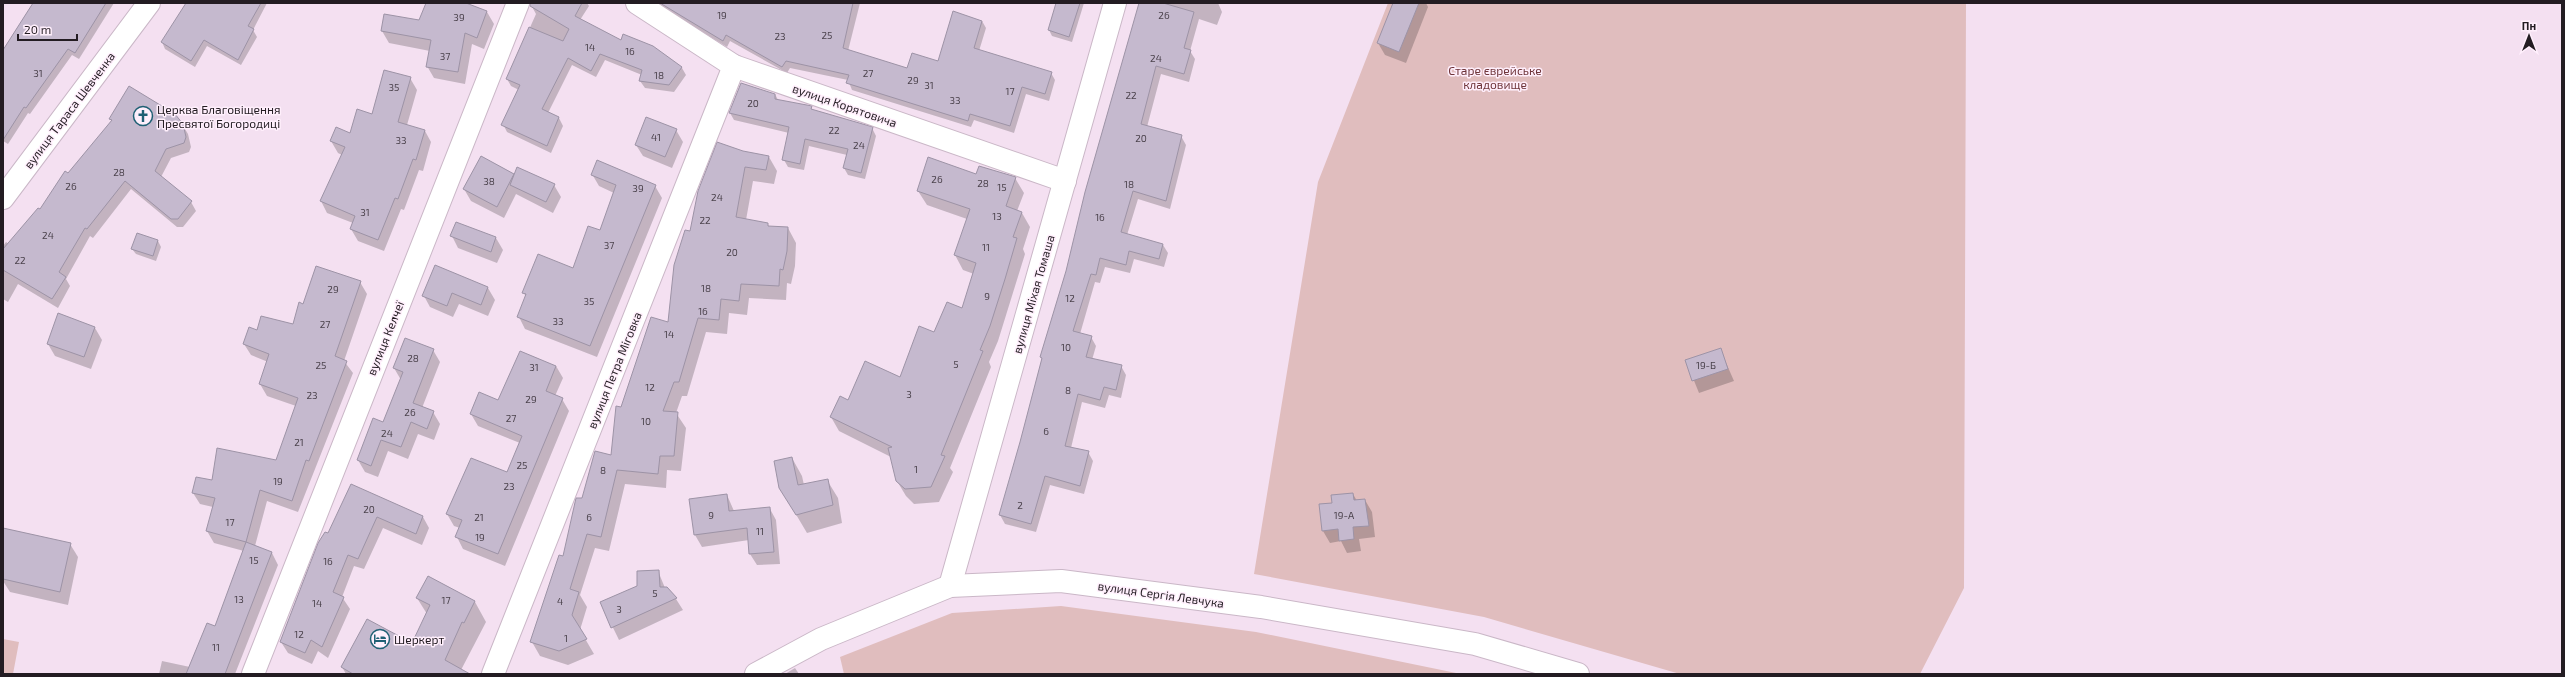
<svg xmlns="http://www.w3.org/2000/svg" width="2565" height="677" viewBox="0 0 2565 677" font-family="'Exo 2',sans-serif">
  <rect width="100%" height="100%" fill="#f4e0f1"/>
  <g fill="#e0bdbe">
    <path d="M1388,3H1966L1964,588L1920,674H1680L1484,617L1254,574L1318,182Z"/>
    <path d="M1061,606L1256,632L1461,674H844L840,657L952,613Z"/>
    <path d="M3,639L19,642L13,674H3Z"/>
  </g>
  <g fill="#0003">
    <path d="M34,3H114L79,59L72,55L30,114L28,113L8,144L3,141V52Z"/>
    <path d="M188,3H267L253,30L257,37L241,65L207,46L195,67L165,49L162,42Z"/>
    <path d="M427,3H463L487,12L494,24L484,49L472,44L465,84L434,78L427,66L430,51L389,43L382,31L385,15L420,21Z"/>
    <path d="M530,3H587L589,6L580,20L621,41L652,47L682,68L686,75L674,92L645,88L640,81L642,75L605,60L596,77L572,65L548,113L559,118L563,126L551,153L507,132L503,124L519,90L511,86L507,79L536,14Z"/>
    <path d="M659,3H860L848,51L908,69L938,62L982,21L986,28L979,51L1051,73L1055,80L1049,101L1026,94L1014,133L974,120L971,127L852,90L848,80L790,68L787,73L730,41L727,47L662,8Z"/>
    <path d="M1057,3H1084L1072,42L1052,36L1049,30Z"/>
    <path d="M1140,3H1218L1222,12L1217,25L1199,19L1190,51L1195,59L1189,82L1161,74L1147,127L1181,136L1186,145L1170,209L1138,199L1127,235L1163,245L1168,253L1164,267L1134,259L1130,273L1105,267L1100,283L1095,282L1080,334L1091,337L1096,346L1092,360L1121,366L1126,375L1121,398L1109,395L1105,408L1082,402L1071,448L1088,452L1093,461L1084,494L1050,485L1036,532L1005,524L1000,515L1021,443L1042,359L1041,357L1067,272Z"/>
    <path d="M1394,3H1426L1428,7L1406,63L1385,55L1378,43Z"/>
    <path d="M410,78L417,90L407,125L425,131L431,142L423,171L419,170L404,210L401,209L384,251L358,241L351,229L353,223L327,213L321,201L342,155L338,153L331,141L351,134Z"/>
    <path d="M775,94L778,100L811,107L813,111L872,128L876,136L865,179L848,175L844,168L847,155L809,146L804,170L788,167L784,160L789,133L734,120L730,113Z"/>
    <path d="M110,119L182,124L188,134L191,147L189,152L171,158L161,177L191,202L196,211L183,227H177L131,189L93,238L90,236L66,279L70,286L58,308L18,284L8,302L3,299V246L6,242L9,244L40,210L112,122Z"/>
    <path d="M676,130L683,142L672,168L643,156L636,145Z"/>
    <path d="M743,152L769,157L777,171L774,184L753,181L746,220L767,223L769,227L788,228L796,243L795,266L791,284L787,283L786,300L749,298L747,315L729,313L727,334L706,332L687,396H682L676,413L686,428L681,471L667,470L666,488L625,484L609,551L595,548L580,595L587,607L580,630L594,654L568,665L540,656L532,642L564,557L583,499L612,456L621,408L669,324L691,232Z"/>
    <path d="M481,157L515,175L554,185L561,197L553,213L516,194L504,218L471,201L464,189Z"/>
    <path d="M592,174L655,186L662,198L597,357L525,329L519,317L526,297L524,293L574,270L600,231L614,193L599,186Z"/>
    <path d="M977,175L1015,178L1024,193L1017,211L1022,213L1030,227L1023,249L1025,254L998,341L989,362L991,367L950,468L953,472L939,502L914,504L906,496L897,481L891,457L839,431L831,417L849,401L900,378L935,333L963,309L974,274L963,270L955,255L967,219L927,205L918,191Z"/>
    <path d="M452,236L496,238L503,250L497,263L458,248Z"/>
    <path d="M158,241L161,247L156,261L136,254L132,249Z"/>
    <path d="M436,267L488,288L495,300L488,316L459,304L453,317L430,307L424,296Z"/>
    <path d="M360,282L367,294L344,361L353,373L298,512L267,501L255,546L272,553L278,565L235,674H159L162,661L190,667L215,627L244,551L214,543L207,531L213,507L200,504L193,493L213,482L276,462L296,406L267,396L260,384L268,362L251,355L244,344L258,332L293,325L304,305Z"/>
    <path d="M59,315L95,328L102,340L91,369L55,356L48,344Z"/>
    <path d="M1720,349L1734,381L1699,393L1686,361Z"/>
    <path d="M433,350L440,362L422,408L433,412L440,424L434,440L418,434L408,459L388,451L378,477L365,472L358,460L384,423L401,380L394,368Z"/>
    <path d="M556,366L563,378L555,396L562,399L569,411L505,566L463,549L457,537L460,528L454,526L447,514L507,474L520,443L478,426L471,414L499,401Z"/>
    <path d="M792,458L802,476L804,485L827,480L838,498L842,523L807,533L791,506Z"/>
    <path d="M351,485L423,517L429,528L422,545L383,528L364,569L354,566L342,597L350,609L328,658L318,651L312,664L288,653L281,642Z"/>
    <path d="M1353,494L1357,501L1365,500L1372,512L1375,537L1359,539L1361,551L1347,553L1341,541L1330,543L1323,531L1333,503Z"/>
    <path d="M727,495L734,511L770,509L776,520L780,564L757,565L750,554L749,540L702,547L695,535Z"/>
    <path d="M3,528L70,544L78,557L68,605L10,592L3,581Z"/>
    <path d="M658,571L665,588L676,599L683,610L619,640L601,603L638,586Z"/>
    <path d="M428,577L475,602L486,622L461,670L466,674H346L342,667L413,644L427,614L417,598Z"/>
    <path d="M795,668L799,674H785Z"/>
  </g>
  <g fill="#c5b9ce" stroke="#9d93a6">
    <path d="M33,3H106L75,53L68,49L26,108L24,107L3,140V50Z"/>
    <path d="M186,3H261L248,26L254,29L238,60L204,40L191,61L161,42Z"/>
    <path d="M426,3H466L487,11L477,38L465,33L458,72L426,67L431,40L381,31L384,14L419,20Z"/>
    <path d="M530,3H582L575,16L621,40L623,34L653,46L682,67L669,85L639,81L642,70L600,54L591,71L568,58L542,109L559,117L547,146L501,125L520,85L506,79L529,27L563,41L569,29L530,6Z"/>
    <path d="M660,3H853L843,48L907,68L912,53L938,61L953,11L982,21L974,48L1052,72L1045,94L1022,87L1010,126L970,114L968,121L846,83L849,75L786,61L782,67L726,35L723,41Z"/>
    <path d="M1056,3H1080L1069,37L1048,30Z"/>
    <path d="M1139,3H1163L1194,12L1184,48L1191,50L1184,74L1156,66L1141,124L1182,135L1166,201L1133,191L1121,232L1163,244L1159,259L1129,251L1126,265L1100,258L1096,275L1091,274L1073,331L1092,336L1086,357L1122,365L1116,390L1104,387L1100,400L1078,394L1065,446L1089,451L1080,486L1045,476L1031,524L999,515L1020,442L1042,358L1040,357L1066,271L1085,192Z"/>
    <path d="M1393,3H1419L1399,52L1377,43Z"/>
    <path d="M384,70L411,77L398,122L425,130L416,160L413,159L398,199L395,198L378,240L350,229L355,216L320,201L345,147L330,141L336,127L350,133L357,109L372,114Z"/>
    <path d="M741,83L775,94V99L812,106L811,109L873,127L861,173L843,168L848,149L805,139L800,164L782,160L789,127L729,113Z"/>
    <path d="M129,86L175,114L183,124L186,137L184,143L166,149L155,171L192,201L178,219H171L125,181L87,229L85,228L59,272L66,277L52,299L3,270V249L38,208L40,209L65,171L68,173L112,120L109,119Z"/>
    <path d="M646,117L677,129L665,157L635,145Z"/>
    <path d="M717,142L743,151L769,156L766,170L745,167L736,217L768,223V226L788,227L787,251L783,270L780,269L779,286L741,284L739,301L721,299L719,320L698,318L679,382H674L663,411L678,412L674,456H660L658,474L617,470L601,537L587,534L570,589L579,592L572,615L587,639L559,651L530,642L559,555L563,556L576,498H582L595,451L611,455L616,406L621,407L651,317L668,322L674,265L685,230L690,231L698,191Z"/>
    <path d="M481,156L514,174L497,207L463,189Z"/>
    <path d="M928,157L976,174L979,166L1016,177L1006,206L1022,212L1013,237L1017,238L1005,279L990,326L980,350L983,351L941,455L945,456L931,487L905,489L896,481L888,448L892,447L830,417L840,396L848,400L865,361L900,377L919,326L934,332L947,302L962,308L976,263L954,255L970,209L917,191Z"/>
    <path d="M597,160L656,185L590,346L517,317L526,294L522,293L538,254L573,268L588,226L600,230L616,185L591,175Z"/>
    <path d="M517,167L555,184L546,202L510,185Z"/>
    <path d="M456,222L496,237L491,252L450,236Z"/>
    <path d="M137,233L158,240L153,256L131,249Z"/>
    <path d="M435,265L488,287L481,305L452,293L447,306L422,296Z"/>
    <path d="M316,266L361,281L335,356L347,361L309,461L306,460L292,501L260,490L246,542L206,531L215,498L192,493L196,477L212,480L217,448L276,460L298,398L259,384L269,354L243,344L249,327L257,330L261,316L293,324L299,302L303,304Z"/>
    <path d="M58,313L95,327L84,357L47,344Z"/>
    <path d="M405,338L434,349L413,403L434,411L427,429L411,422L401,447L381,440L371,466L357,460L373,418L383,422L403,372L393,368Z"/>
    <path d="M1721,348L1728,369L1692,381L1685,360Z"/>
    <path d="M520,351L556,366L546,391L563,398L498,554L455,537L462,520L446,514L471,458L507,472L522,436L470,414L479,392L498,400Z"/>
    <path d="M792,457L798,485L828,479L833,505L796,515L779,488L774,461Z"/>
    <path d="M351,484L423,516L416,534L377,517L358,559L348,555L333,592L344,597L322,647L311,640L305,653L280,642L318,543L325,532L328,533Z"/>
    <path d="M1353,493L1354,500L1365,499L1369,526L1353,527L1354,539L1339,541L1338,529L1322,531L1319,504L1332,503L1331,495Z"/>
    <path d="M727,494L729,511L770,507L774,552L749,554L747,528L694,535L689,499Z"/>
    <path d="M3,528L71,543L60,592L3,579Z"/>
    <path d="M246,542L272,552L225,674H186L207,623L215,626Z"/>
    <path d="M659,570L660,587H667L677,598L611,628L600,602L637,586V571Z"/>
    <path d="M428,576L475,601L464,623L462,622L445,660L470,674H353L341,667L367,619L412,643L430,605L416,598Z"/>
  </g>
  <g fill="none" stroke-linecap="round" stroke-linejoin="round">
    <g stroke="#cab7c7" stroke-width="24">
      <g id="minor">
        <path d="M637,3L734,66L1065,181"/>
        <path d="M3,198L149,3"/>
        <path d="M950,586L1115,3"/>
        <path d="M253,674L518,3"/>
        <path d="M493,674L734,66"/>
      </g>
    </g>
    <g stroke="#cab7c7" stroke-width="24">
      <path id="major" d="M756,674L821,639L950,586L1061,581L1261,607L1475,644L1578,674"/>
    </g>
    <use href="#minor" stroke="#fff" stroke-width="22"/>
    <use href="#major" stroke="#fff" stroke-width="22"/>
  </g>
  <defs>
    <g id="church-ring" transform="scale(1)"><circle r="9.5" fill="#ffeffc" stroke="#1f6074" stroke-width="1.5"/><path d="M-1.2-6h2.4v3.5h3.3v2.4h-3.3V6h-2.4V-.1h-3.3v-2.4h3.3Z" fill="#1f6074"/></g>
    <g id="hotel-ring" transform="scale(1)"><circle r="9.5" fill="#ffeffc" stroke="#1f6074" stroke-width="1.5"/><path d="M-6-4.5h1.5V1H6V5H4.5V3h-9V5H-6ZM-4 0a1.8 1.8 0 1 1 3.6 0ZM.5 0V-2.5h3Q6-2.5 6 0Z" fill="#1f6074"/></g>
  </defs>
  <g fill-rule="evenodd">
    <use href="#church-ring" x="143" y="116"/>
    <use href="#hotel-ring" x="380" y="639"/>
  </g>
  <g text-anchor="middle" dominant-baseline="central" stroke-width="3" stroke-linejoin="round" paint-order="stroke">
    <g font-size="10" fill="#4c434d">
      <text x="722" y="15">19</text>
      <text x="1164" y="15">26</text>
      <text x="459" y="17">39</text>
      <text x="827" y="35">25</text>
      <text x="780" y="36">23</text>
      <text x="590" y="47">14</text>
      <text x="630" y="51">16</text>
      <text x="445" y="56">37</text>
      <text x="1156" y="58">24</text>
      <text x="38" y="73">31</text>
      <text x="868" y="73">27</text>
      <text x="659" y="75">18</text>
      <text x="913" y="80">29</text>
      <text x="929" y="85">31</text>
      <text x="394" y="87">35</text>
      <text x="1010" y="91">17</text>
      <text x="1131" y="95">22</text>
      <text x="955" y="100">33</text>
      <text x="753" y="103">20</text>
      <text x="834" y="130">22</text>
      <text x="656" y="137">41</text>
      <text x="1141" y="138">20</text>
      <text x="401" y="140">33</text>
      <text x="859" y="145">24</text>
      <text x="119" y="172">28</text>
      <text x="937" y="179">26</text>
      <text x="489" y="181">38</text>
      <text x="983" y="183">28</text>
      <text x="1129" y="184">18</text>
      <text x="71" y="186">26</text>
      <text x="1002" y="187">15</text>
      <text x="638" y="188">39</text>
      <text x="717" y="197">24</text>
      <text x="365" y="212">31</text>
      <text x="997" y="216">13</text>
      <text x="1100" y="217">16</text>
      <text x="705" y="220">22</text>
      <text x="48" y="235">24</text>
      <text x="609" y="245">37</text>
      <text x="986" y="247">11</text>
      <text x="732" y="252">20</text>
      <text x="20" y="260">22</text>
      <text x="706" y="288">18</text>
      <text x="333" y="289">29</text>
      <text x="987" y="296">9</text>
      <text x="1070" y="298">12</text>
      <text x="589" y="301">35</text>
      <text x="703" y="311">16</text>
      <text x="558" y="321">33</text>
      <text x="325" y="324">27</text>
      <text x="669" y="334">14</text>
      <text x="1066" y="347">10</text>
      <text x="413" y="358">28</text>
      <text x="956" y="364">5</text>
      <text x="321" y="365">25</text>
      <text x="1706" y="365">19-Б</text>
      <text x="534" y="367">31</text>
      <text x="650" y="387">12</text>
      <text x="1068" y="390">8</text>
      <text x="909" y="394">3</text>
      <text x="312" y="395">23</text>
      <text x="531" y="399">29</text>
      <text x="410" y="412">26</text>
      <text x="511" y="418">27</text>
      <text x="646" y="421">10</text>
      <text x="1046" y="431">6</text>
      <text x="387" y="433">24</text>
      <text x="299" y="442">21</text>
      <text x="522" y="465">25</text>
      <text x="916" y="469">1</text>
      <text x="603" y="470">8</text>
      <text x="278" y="481">19</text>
      <text x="509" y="486">23</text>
      <text x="1020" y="505">2</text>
      <text x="369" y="509">20</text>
      <text x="711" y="515">9</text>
      <text x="1344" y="515">19-А</text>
      <text x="479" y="517">21</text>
      <text x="589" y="517">6</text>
      <text x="230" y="522">17</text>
      <text x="760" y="531">11</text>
      <text x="480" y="537">19</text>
      <text x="254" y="560">15</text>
      <text x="328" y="561">16</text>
      <text x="655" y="593">5</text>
      <text x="239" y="599">13</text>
      <text x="446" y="600">17</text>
      <text x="560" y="601">4</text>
      <text x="317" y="603">14</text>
      <text x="619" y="609">3</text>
      <text x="299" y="634">12</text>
      <text x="566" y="638">1</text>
      <text x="216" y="647">11</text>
    </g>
    <g font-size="12" fill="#6f353a" stroke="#ffeffc">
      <text x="1495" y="70">Старе єврейське<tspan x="1495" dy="14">кладовище</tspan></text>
    </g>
    <g font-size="12" fill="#231c22" stroke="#ffeffc">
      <text transform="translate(845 105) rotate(19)">вулиця Корятовича</text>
      <text transform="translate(69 110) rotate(-53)">вулиця Тараса Шевченка</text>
      <text transform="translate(1033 294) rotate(-74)">вулиця Міхая Томаша</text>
      <text transform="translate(385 338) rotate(-68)">вулиця Келчеї</text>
      <text transform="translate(614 370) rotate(-68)">вулиця Петра Міговка</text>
      <text transform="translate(1161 594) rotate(8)">вулиця Сергія Левчука</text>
    </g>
    <g font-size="12" fill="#231c22" stroke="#ffeffc" text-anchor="start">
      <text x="157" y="109">Церква Благовіщення<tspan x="157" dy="14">Пресвятої Богородиці</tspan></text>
      <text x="394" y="639">Шеркерт</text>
    </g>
  </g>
  <rect width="2565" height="677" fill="none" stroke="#231c22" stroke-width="8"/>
  <g transform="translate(2529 36)" stroke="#ffeffc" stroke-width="3" paint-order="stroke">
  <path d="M0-3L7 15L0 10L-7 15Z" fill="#231c22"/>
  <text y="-6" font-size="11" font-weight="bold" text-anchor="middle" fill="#231c22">Пн</text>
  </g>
  <path d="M18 34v6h59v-6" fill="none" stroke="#231c22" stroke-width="2"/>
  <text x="24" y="34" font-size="12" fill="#231c22" stroke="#ffeffc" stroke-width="3" paint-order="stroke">20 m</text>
</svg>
